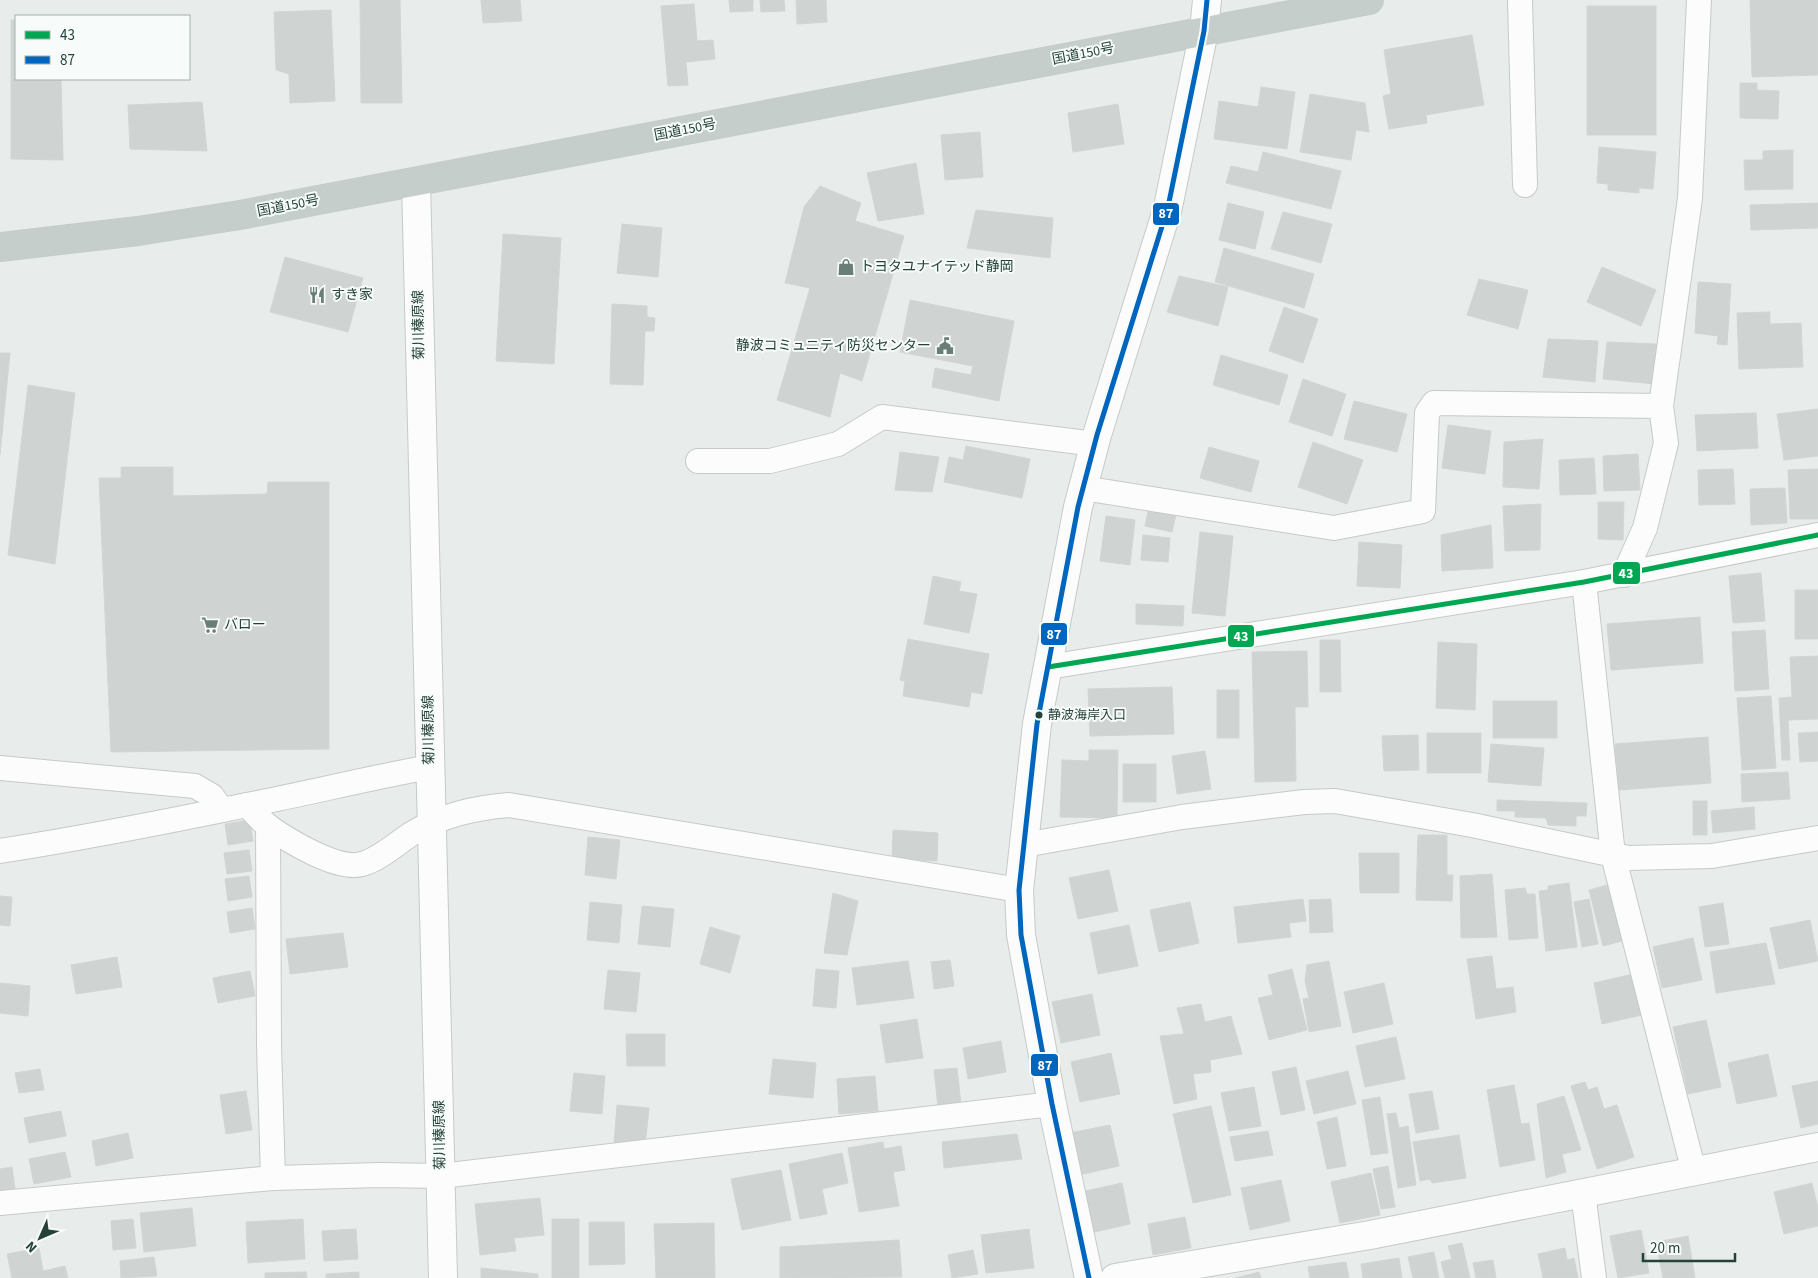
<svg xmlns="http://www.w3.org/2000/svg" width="1818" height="1278" viewBox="0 0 1818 1278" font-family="'Source Sans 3','Noto Sans JP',sans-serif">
  <rect width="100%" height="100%" fill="#e8edeb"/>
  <g fill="#cfd4d2" stroke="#d1d6d4">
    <path d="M360,0H400L402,103H361Z"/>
    <path d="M481,0H520L522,21L483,23Z"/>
    <path d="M729,0H753V11L730,12Z"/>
    <path d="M760,0H784L785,11L761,12Z"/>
    <path d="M796,0H826L827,22L797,24Z"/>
    <path d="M1750,0H1818V75L1752,77Z"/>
    <path d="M694,4L697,41L713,40L715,59L686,62L688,85L668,86L661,6Z"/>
    <rect x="1587" y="6" width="69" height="129"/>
    <path d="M331,10L335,101L290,103L289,74L276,70L274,12Z"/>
    <path d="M11,20H16V79H61L63,160L11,159Z"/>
    <path d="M1472,35L1484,105L1426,115L1427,123L1389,129L1383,96L1391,94L1384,50Z"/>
    <path d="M1740,83H1757V90L1779,91L1778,119L1740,118Z"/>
    <path d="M1261,87L1295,92L1287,149L1214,139L1219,101L1258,107Z"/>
    <path d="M1310,94L1365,103L1369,132L1356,130L1351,160L1300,152Z"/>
    <path d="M202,102L207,151L130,149L128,105Z"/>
    <path d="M1118,104L1124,144L1073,152L1068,113Z"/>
    <path d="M980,132L983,177L945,180L941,135Z"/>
    <path d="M1599,147L1656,152L1653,189L1639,188V193L1608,190V184L1597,183Z"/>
    <path d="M1793,150V189L1745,190L1744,160H1763V151Z"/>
    <path d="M1263,152L1341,171L1331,209L1226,183L1231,166L1258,172Z"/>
    <path d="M916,163L924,214L878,221L867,173Z"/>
    <path d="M820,186L861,203L855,221L904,236L862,381L840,373L830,417L777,400L810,288L785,283L804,207Z"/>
    <path d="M1228,203L1264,212L1255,249L1219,240Z"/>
    <path d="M1818,203V228L1751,230L1750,205Z"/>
    <path d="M976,210L1053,218L1050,258L967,248Z"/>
    <path d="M1283,212L1332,224L1321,263L1271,249Z"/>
    <path d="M622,224L662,228L658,277L617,273Z"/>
    <path d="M503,234L561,238L554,364L496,361Z"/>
    <path d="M1224,248L1314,274L1304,308L1215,282Z"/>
    <path d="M285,257L363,278L348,332L270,312Z"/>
    <path d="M1602,267L1656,290L1641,326L1587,302Z"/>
    <path d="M1179,276L1228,287L1218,326L1167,312Z"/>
    <path d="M1479,279L1528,290L1518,329L1467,315Z"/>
    <path d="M1698,282L1731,284L1727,345L1717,344L1718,336L1695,333Z"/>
    <path d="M910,300L1014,321L999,401L932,387L935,368L971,375L973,366L900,352Z"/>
    <path d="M612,304L647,306V317L655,318L654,331H645L643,385L610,384Z"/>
    <path d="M1284,307L1318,319L1303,363L1269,351Z"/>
    <path d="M1770,312V324L1801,323L1803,367L1739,369L1737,313Z"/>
    <path d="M1548,339L1598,341L1595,382L1543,377Z"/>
    <path d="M1607,342L1657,344L1655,384L1603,379Z"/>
    <path d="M0,353H10L0,455Z"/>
    <path d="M1221,355L1288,375L1279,405L1213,385Z"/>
    <path d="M1303,379L1346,394L1332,436L1289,422Z"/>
    <path d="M28,385L75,393L55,564L8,555Z"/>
    <path d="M1354,401L1407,414L1397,452L1344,439Z"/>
    <path d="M1818,409V456L1784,460L1777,414Z"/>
    <path d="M1756,413L1758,448L1697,451L1695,415Z"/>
    <path d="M1448,425L1491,431L1485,474L1442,468Z"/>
    <path d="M1543,439L1539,489L1503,487L1504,442Z"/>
    <path d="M1313,442L1363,460L1347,504L1298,487Z"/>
    <path d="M966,446L1030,459L1022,498L944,482L949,457L963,460Z"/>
    <path d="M1209,447L1259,461L1251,492L1200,478Z"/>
    <path d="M900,452L939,457L932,492L895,490Z"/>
    <path d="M1638,454L1640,490L1604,491L1603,456Z"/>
    <path d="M1594,458L1596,494L1560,495L1559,460Z"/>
    <path d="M121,467H173V496L267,494L268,482H329V749L111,752L99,478H121Z"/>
    <path d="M1733,469L1735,504L1699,505L1698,470Z"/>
    <path d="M1818,469V519H1790L1788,470Z"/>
    <path d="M1785,488L1787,523L1751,525L1750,489Z"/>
    <path d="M1598,502H1624L1623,540L1598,539Z"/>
    <path d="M1150,503L1177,510L1172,532L1145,526Z"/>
    <path d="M1541,504L1540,550L1505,551L1503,506Z"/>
    <path d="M1106,516L1135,520L1130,565L1100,561Z"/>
    <path d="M1491,525L1493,568L1442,571L1441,535Z"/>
    <path d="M1200,532L1233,536L1225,616L1192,613Z"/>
    <path d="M1143,535L1170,538L1168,562L1141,560Z"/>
    <path d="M1359,542L1402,545L1400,588L1357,586Z"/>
    <path d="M1761,573L1765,621L1733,623L1729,576Z"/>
    <path d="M933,576L961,582L959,591L977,594L969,633L924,624Z"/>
    <rect x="1795" y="590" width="23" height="49"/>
    <path d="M1136,604L1184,606L1183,626L1136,624Z"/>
    <path d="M1700,617L1703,663L1611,670L1607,624Z"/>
    <path d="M1765,630L1769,689L1735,691L1732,632Z"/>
    <path d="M908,639L989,654L982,694L900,680Z"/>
    <path d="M1320,640H1340L1341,692H1320Z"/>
    <path d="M1438,642L1477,644L1475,710L1436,708Z"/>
    <path d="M1307,651L1308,707H1295L1296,781L1255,782L1252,652Z"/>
    <path d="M1818,656V719L1788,720L1790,760H1782L1779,698L1792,697L1790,657Z"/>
    <path d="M905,681L971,692L969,707L903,696Z"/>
    <path d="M1172,687L1174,734L1090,736L1088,689Z"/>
    <rect x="1217" y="690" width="22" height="48"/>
    <path d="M1771,696L1776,768L1742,770L1737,698Z"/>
    <rect x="1493" y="701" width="64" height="37"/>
    <path d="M1818,732V761L1800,762L1798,733Z"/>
    <rect x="1427" y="733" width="54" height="40"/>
    <path d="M1418,735L1419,770L1384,771L1382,736Z"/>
    <path d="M1708,737L1711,783L1619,790L1615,744Z"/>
    <path d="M1491,744L1544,748L1541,786L1488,782Z"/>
    <path d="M1089,750H1118L1117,818L1060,817L1062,760L1089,761Z"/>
    <path d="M1205,751L1211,789L1177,794L1172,756Z"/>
    <rect x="1123" y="764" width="33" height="38"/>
    <path d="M1788,772L1790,799L1742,802L1741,774Z"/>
    <path d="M1497,800L1587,803L1586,816H1576V826L1548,825L1546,818L1515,817V811H1497Z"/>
    <rect x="1693" y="801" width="14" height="34"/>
    <path d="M1754,807L1755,829L1713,833L1711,811Z"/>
    <path d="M250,820L253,841L228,845L225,824Z"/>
    <path d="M893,830L938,833L937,861L892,859Z"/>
    <path d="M1418,835H1447V875H1453L1452,901L1416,900Z"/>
    <path d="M588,837L620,840L616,879L585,875Z"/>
    <path d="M249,850L252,871L227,874L224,853Z"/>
    <path d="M1359,853H1399V893H1360Z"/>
    <path d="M1109,870L1118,911L1078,919L1069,878Z"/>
    <path d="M1492,874L1497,937L1461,938L1460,876Z"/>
    <path d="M249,876L252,897L228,901L225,879Z"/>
    <path d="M1569,883L1577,947L1546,951L1539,891L1548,890V886Z"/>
    <path d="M1615,883L1629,939L1603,946L1589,890Z"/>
    <path d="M1525,888L1527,894H1535L1538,938L1509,940L1505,890Z"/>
    <path d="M833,893L858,901L847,955L824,953Z"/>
    <path d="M0,896L12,897L10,926L0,925Z"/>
    <path d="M1303,899L1306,921L1289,923L1291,937L1238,943L1234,907Z"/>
    <path d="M1331,899L1333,932L1310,933L1309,900Z"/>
    <path d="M1589,899L1598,944L1582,947L1574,902Z"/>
    <path d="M590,902L622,905L619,943L587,940Z"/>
    <path d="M1190,902L1199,943L1159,952L1150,910Z"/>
    <path d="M1723,903L1729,944L1705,947L1699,907Z"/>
    <path d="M642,906L674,909L670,947L638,944Z"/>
    <path d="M252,908L255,929L230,933L227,912Z"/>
    <path d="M1810,920L1818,961L1779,969L1770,928Z"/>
    <path d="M1129,925L1138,966L1098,974L1090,933Z"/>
    <path d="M710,927L740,936L730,973L700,964Z"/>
    <path d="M343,933L348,967L290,974L286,939Z"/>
    <path d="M1693,938L1702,980L1662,988L1653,947Z"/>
    <path d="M1766,943L1775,984L1716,993L1710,952Z"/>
    <path d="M1492,956L1496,989L1513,987L1516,1012L1476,1019L1467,959Z"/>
    <path d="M117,957L122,987L76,994L71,965Z"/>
    <path d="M950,960L954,986L934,989L931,962Z"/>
    <path d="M908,961L914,998L857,1005L852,968Z"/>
    <path d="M1329,961L1341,1026L1309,1032L1303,999L1309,998L1305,981L1307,965Z"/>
    <path d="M816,969L839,971L836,1008L813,1006Z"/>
    <path d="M1292,969L1307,1030L1269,1040L1258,998L1273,995L1268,975Z"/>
    <path d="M608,970L640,973L636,1012L604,1009Z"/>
    <path d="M250,971L255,996L218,1003L213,978Z"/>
    <path d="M1633,974L1642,1015L1602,1024L1594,983Z"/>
    <path d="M0,983L30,986L28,1016L0,1013Z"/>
    <path d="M1384,983L1393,1024L1353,1033L1344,992Z"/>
    <path d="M1092,994L1100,1035L1061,1043L1052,1002Z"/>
    <path d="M1201,1004L1205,1022L1231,1016L1242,1054L1210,1060L1211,1072L1193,1074L1197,1099L1174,1104L1160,1036L1184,1034L1177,1008Z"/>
    <path d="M917,1019L923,1058L886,1063L880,1025Z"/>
    <path d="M1706,1020L1721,1087L1688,1094L1673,1027Z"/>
    <path d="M626,1034H665V1066H627Z"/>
    <path d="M1396,1037L1405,1079L1365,1087L1356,1046Z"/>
    <path d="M1001,1041L1006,1072L968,1079L963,1048Z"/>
    <path d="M1111,1053L1120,1094L1080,1102L1071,1062Z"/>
    <path d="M1768,1054L1777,1096L1737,1104L1728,1063Z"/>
    <path d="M773,1059L816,1063L813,1098L769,1094Z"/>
    <path d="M1296,1067L1305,1110L1281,1115L1272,1072Z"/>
    <path d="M957,1068L961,1104L938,1107L934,1070Z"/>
    <path d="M40,1069L44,1090L19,1093L15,1073Z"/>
    <path d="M1348,1071L1356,1104L1314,1114L1306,1081Z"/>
    <path d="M574,1073L605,1076L602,1114L570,1111Z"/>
    <path d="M875,1076L878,1111L839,1114L837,1079Z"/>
    <path d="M1818,1081V1124L1801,1128L1792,1086Z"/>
    <path d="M1585,1082L1588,1090L1597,1087L1604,1109L1617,1105L1634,1157L1597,1169L1571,1086Z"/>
    <path d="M1514,1085L1521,1124L1529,1123L1535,1160L1500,1167L1487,1090Z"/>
    <path d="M1254,1087L1261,1126L1229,1131L1221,1093Z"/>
    <path d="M246,1091L252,1130L226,1134L220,1095Z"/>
    <path d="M1432,1091L1439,1129L1416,1133L1409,1094Z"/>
    <path d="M1564,1096L1581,1150L1562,1154L1566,1172L1546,1178L1537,1104Z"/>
    <path d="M1380,1097L1388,1153L1371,1155L1362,1100Z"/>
    <path d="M617,1105L649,1108L645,1147L614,1144Z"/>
    <path d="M1211,1106L1231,1195L1193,1203L1173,1114Z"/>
    <path d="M61,1111L66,1136L29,1143L24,1118Z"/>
    <path d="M1396,1113L1399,1128L1408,1126L1416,1185L1398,1188L1387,1114Z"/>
    <path d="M1337,1117L1346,1166L1327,1169L1317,1122Z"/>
    <path d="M1110,1125L1119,1166L1079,1175L1070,1133Z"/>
    <path d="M1268,1131L1273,1155L1235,1161L1230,1137Z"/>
    <path d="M128,1133L133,1158L96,1166L92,1141Z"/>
    <path d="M1017,1134L1022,1159L944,1168L942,1142Z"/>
    <path d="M1459,1135L1466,1178L1432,1183L1430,1179L1420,1181L1413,1142Z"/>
    <path d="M883,1142L884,1149L901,1146L905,1170L893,1172L899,1206L859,1212L848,1148Z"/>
    <path d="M65,1152L71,1177L34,1184L29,1159Z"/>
    <path d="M842,1153L848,1183L822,1189L827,1214L800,1219L789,1164Z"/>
    <path d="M1388,1166L1395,1207L1381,1209L1373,1169Z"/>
    <path d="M12,1167L15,1189L0,1192V1169Z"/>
    <path d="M781,1170L791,1220L742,1230L731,1179Z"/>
    <path d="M1371,1173L1380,1215L1340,1223L1331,1182Z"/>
    <path d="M1281,1180L1290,1221L1250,1230L1241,1188Z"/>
    <path d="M1122,1183L1130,1224L1090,1233L1081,1192Z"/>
    <path d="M1812,1183L1818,1208V1226L1784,1234L1774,1192Z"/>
    <path d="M540,1198L544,1235L514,1238L516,1251L480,1255L475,1204Z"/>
    <path d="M192,1208L196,1246L144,1252L140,1213Z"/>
    <path d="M1185,1217L1191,1248L1153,1255L1148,1224Z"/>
    <path d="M133,1219L136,1248L113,1250L111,1221Z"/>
    <path d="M303,1219L305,1259L248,1263L246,1222Z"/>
    <rect x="552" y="1219" width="27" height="59"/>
    <path d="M589,1222H624L625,1264L589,1265Z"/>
    <path d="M714,1223L715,1278H656L654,1224Z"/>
    <path d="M356,1229L358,1259L324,1261L322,1231Z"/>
    <path d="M1029,1229L1034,1268L986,1273L981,1235Z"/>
    <path d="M1641,1230L1649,1273L1618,1278L1610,1236Z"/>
    <path d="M1688,1236L1695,1278H1663L1656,1242Z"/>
    <path d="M899,1240L902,1277L780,1278V1247Z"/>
    <path d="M1462,1243L1470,1278H1445L1441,1262L1452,1259L1448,1246Z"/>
    <path d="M39,1248L43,1271L65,1266L68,1278H12L7,1254Z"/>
    <path d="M1565,1248L1567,1260L1574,1258L1578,1278H1543L1538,1254Z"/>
    <path d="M973,1250L978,1274L952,1278L948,1255Z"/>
    <path d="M1434,1252L1439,1278H1413L1408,1257Z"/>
    <path d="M154,1257L157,1276L121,1278L120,1261Z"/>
    <path d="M1399,1258L1402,1278H1363L1361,1264Z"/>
    <path d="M1493,1260L1496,1278H1476L1473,1263Z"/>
    <path d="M1346,1262L1349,1278H1310L1308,1267Z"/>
    <path d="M481,1268L538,1274V1278H481Z"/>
    <path d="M306,1272L307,1278H265V1273Z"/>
    <path d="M359,1272V1278H326V1274Z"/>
    <path d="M1259,1272L1261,1278H1235Z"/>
  </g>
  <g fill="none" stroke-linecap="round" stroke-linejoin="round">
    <g stroke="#c5cac8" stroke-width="26">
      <g id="minor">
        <path d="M1520,0L1525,185"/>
        <path d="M1661,406L1690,198L1699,0"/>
        <path d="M698,461H770L838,444L882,417L1095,444"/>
        <path d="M1083,488L1334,528L1423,511L1427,413L1434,403L1661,406L1666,443L1645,528L1624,575"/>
        <path d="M1584,582L1613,855L1694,1172"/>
        <path d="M1048,667L1584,582L1818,535"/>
        <path d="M0,768L195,786L212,796L222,810"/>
        <path d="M247,805C254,812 261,821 269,827C289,841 338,871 362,864C380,859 396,844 411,834C443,815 473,808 509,805L1019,890"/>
        <path d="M268,826L269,1046L273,1178"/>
        <path d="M1024,845L1182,817L1304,802L1335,801L1472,825L1628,858L1712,856L1818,838"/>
        <path d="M0,851C83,838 165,822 247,805C309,793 369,778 430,767"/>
        <path d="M1583,1193L1594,1278"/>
        <path d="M0,1203L273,1178L380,1175L441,1176L1052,1104"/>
      </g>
    </g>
    <g stroke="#c5cac8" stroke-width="30">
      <g id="tertiary">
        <path d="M1089,1278L1052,1104L1021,935L1019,890L1037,724L1078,507L1097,435L1168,207L1204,31L1207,0"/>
        <path d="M1115,1278L1370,1235L1818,1147"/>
      </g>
    </g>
    <g stroke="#c3cbc8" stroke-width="30">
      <path id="secondary" d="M416,182L443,1278"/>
    </g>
    <g stroke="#c3ccc9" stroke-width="30">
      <path id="trunk" d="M0,247L138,231L240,215L1369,0"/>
    </g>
    <use href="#minor" stroke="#fcfcfc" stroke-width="24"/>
    <use href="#tertiary" stroke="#fcfcfc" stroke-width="28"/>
    <use href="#secondary" stroke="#fcfcfc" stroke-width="28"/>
    <use href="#trunk" stroke="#c6cecc" stroke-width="28"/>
    <g stroke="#f7fbf9" stroke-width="9">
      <path id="bus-1" d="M1048,667L1584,582L1818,535"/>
    </g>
    <g stroke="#f7fbf9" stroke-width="9">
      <path id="bus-2" d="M1089,1278L1052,1104L1021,935L1019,890L1037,724L1078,507L1097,435L1168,207L1204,31L1207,0"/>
    </g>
    <use href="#bus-1" stroke="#00a651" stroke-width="5"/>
    <use href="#bus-2" stroke="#0065bd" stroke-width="5"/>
  </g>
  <defs>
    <g id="shop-bare" transform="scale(1.35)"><path d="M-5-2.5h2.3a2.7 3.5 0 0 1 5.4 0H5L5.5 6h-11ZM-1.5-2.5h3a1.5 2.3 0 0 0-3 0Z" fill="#697e78" stroke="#f7fbf9" stroke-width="2.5" paint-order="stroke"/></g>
    <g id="restaurant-bare" transform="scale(1.35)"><path d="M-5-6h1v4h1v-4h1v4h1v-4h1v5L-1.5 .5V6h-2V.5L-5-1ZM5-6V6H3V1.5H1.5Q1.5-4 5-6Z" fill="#697e78" stroke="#f7fbf9" stroke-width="2.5" paint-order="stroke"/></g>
    <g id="civic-bare" transform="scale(1.35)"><path d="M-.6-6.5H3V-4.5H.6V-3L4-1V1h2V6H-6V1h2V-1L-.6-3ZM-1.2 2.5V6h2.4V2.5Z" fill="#697e78" stroke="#f7fbf9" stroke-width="2.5" paint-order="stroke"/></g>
    <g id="supermarket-bare" transform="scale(1.35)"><path d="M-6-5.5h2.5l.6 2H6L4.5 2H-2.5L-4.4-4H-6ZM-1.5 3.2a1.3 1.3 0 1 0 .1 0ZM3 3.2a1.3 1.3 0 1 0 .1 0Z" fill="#697e78" stroke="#f7fbf9" stroke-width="2.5" paint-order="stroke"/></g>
  </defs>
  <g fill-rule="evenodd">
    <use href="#shop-bare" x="846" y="267"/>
    <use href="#restaurant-bare" x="317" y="295"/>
    <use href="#civic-bare" x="945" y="346"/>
    <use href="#supermarket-bare" x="210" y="625"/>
  </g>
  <circle fill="#24423a" stroke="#f7fbf9" stroke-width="2" cx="1039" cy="715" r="4.5"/>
  <g text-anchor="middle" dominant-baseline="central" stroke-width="4" stroke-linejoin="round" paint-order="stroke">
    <g font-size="13" fill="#24423a" stroke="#f7fbf9" text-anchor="start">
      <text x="1048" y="715">静波海岸入口</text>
    </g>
    <g font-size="14" fill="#24423a" stroke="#f7fbf9">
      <text transform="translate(1083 54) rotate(-11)">国道150号</text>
      <text transform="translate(685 130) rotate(-11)">国道150号</text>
      <text transform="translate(288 206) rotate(-11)">国道150号</text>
      <text transform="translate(419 325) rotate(-91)">菊川榛原線</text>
      <text transform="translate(429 730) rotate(-91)">菊川榛原線</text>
      <text transform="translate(440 1135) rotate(-91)">菊川榛原線</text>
    </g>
    <g font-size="14" fill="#24423a" stroke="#f7fbf9" text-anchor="start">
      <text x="860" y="267">トヨタユナイテッド静岡</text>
      <text x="331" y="295">すき家</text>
      <text x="931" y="346" text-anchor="end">静波コミュニティ防災センター</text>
      <text x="224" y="625">バロー</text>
    </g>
  </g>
  <g stroke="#f7fbf9" stroke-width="2">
    <rect x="1152" y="202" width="28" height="24" rx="5" fill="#0065bd"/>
    <rect x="1612" y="561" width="29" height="24" rx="5" fill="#00a651"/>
    <rect x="1040" y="622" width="28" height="24" rx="5" fill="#0065bd"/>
    <rect x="1227" y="624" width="28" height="24" rx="5" fill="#00a651"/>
    <rect x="1030" y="1053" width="29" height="24" rx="5" fill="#0065bd"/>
  </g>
  <g font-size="14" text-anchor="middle" font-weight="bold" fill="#fff">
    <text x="1166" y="218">87</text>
    <text x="1626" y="578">43</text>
    <text x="1054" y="639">87</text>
    <text x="1241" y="641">43</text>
    <text x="1045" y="1070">87</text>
  </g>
  <rect x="15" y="15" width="175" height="65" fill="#f7fbf9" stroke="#a3b1ad"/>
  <rect x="25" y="31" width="25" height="8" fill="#00a651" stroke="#a3b1ad"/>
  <text x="60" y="40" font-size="15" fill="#24423a">43</text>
  <rect x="25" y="56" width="25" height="8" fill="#0065bd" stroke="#a3b1ad"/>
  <text x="60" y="65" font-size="15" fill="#24423a">87</text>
  <g transform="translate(40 1238) rotate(225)" stroke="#f7fbf9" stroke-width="4" paint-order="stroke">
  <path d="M0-4L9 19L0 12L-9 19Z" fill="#24423a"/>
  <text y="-8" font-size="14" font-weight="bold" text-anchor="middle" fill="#24423a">N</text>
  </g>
  <path d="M1643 1253v8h92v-8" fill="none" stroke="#24423a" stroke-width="2.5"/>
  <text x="1650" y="1253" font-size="15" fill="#24423a" stroke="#f7fbf9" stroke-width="4" paint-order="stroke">20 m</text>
</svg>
